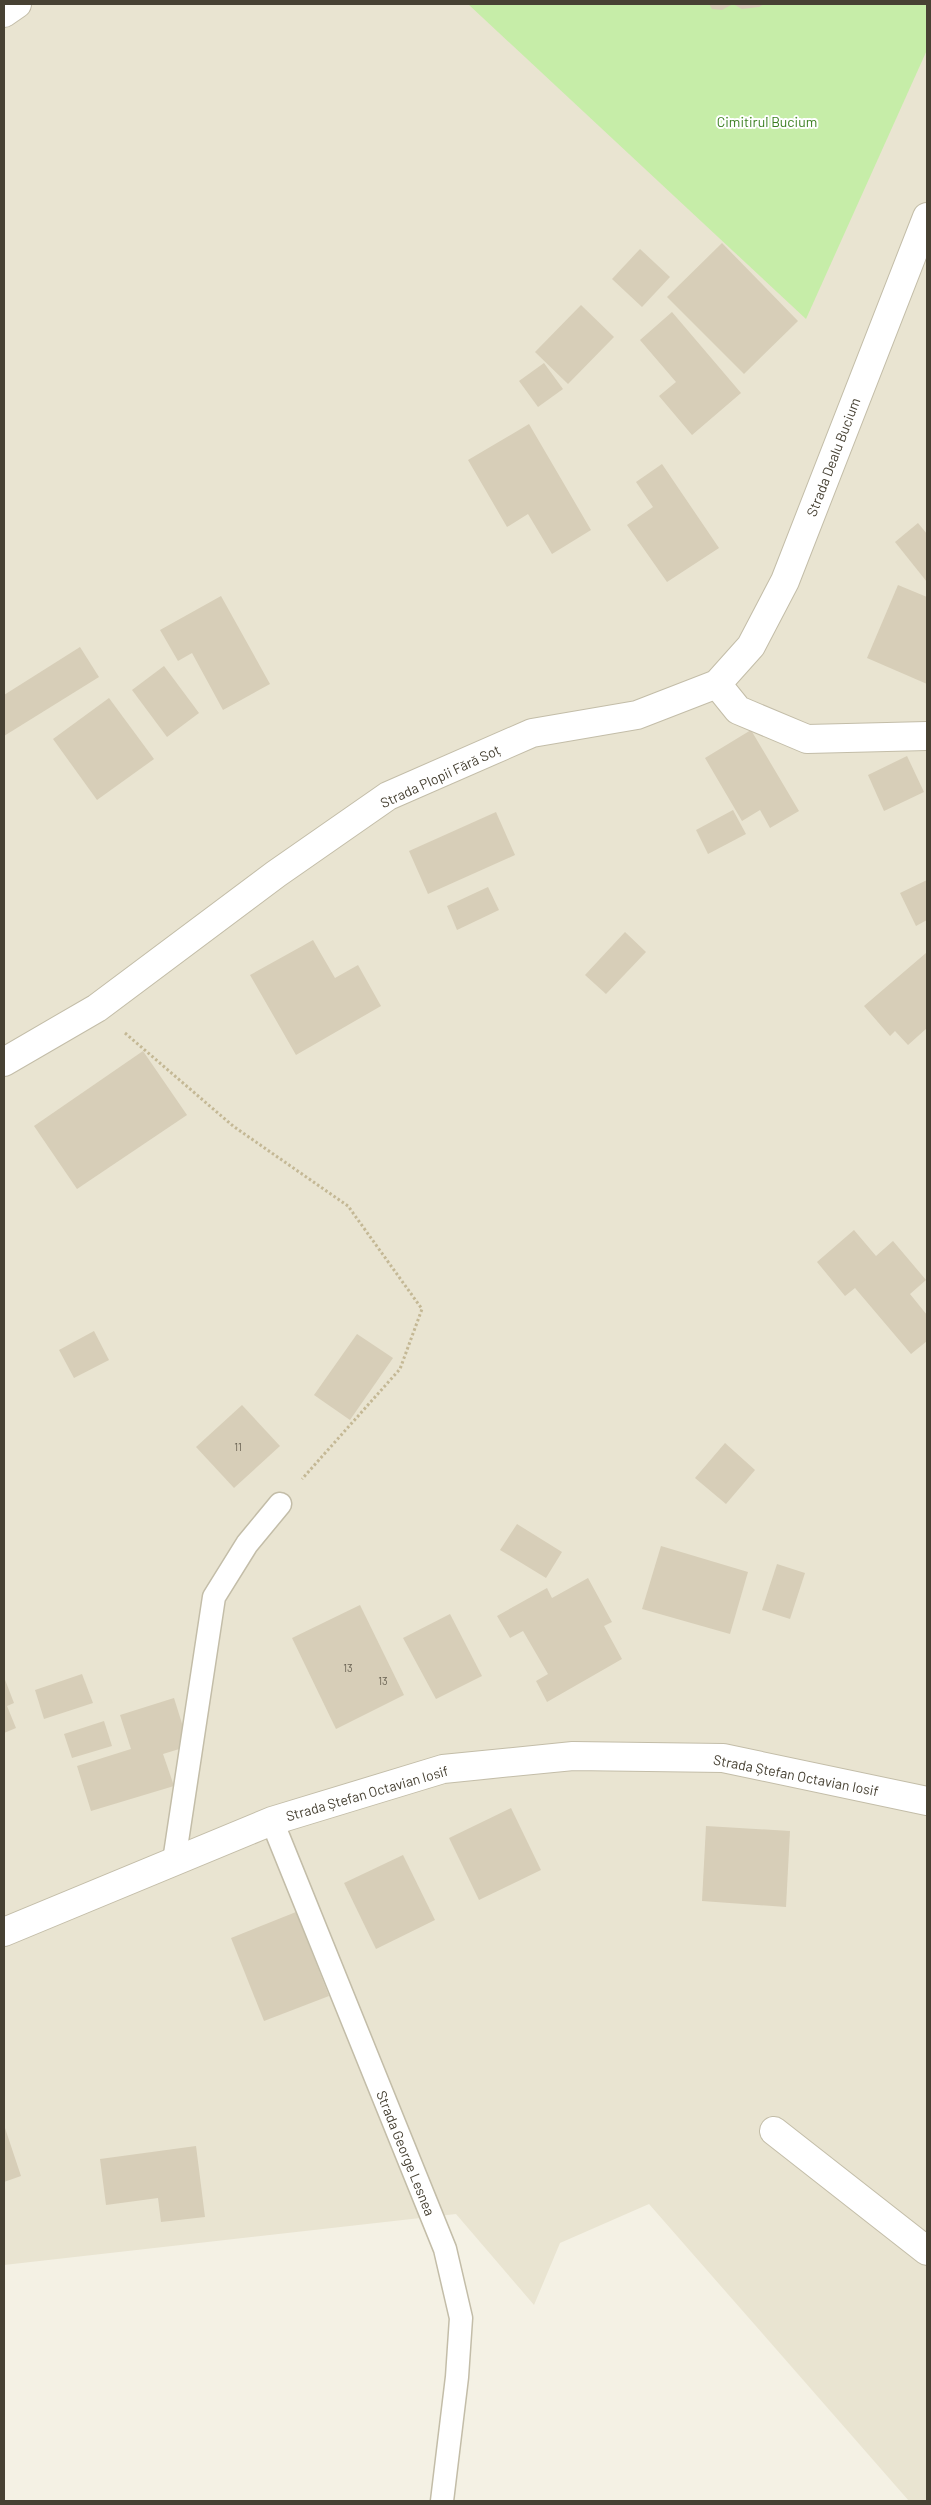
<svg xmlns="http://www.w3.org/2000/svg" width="931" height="2505" viewBox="0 0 931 2505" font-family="Barlow,sans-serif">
  <rect width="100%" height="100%" fill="#f4f1e4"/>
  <path fill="#e9e4d1" d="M4,4H927V2501H909L649,2204L560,2243L534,2305L456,2214L4,2265Z"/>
  <path fill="#c6eda8" d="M468,4H927V50L806,319Z"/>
  <g fill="#d7ceb8">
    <path d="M709,4H764L759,7L742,9L733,4L722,10L712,9Z"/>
    <path d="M722,243L798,321L744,374L667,297Z"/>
    <path d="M640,249L670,277L642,307L612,279Z"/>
    <path d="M581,305L614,337L568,384L535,352Z"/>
    <path d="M672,312L741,393L692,435L659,396L676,382L640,340Z"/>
    <path d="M544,363L563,389L538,407L519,381Z"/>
    <path d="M529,424L591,530L552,554L528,514L507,527L468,460Z"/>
    <path d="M662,464L719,548L667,582L627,525L653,507L636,482Z"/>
    <path d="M918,523L927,534V582L895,542Z"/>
    <path d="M898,585L927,597V684L867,658Z"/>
    <path d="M221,596L270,684L223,710L192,653L178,661L160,630Z"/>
    <path d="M80,647L99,677L4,736V695Z"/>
    <path d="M164,666L199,713L167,737L132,690Z"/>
    <path d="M109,698L154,759L97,800L53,739Z"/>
    <path d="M751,730L799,811L770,828L760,810L742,821L705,758Z"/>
    <path d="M907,756L924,792L884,811L868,775Z"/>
    <path d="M733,810L746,834L708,854L696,830Z"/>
    <path d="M496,812L515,855L428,894L409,851Z"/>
    <path d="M927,880V920L916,926L900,893Z"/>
    <path d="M488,887L499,910L457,930L447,906Z"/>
    <path d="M625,932L646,952L606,994L585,975Z"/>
    <path d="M313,940L335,978L358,965L381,1006L296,1055L250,975Z"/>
    <path d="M926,953L927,1028L908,1045L895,1031L890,1036L864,1006Z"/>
    <path d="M143,1051L187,1115L77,1189L34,1126Z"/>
    <path d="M854,1230L876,1256L893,1241L926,1280L910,1294L927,1315V1341L911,1354L855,1288L845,1296L817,1262Z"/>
    <path d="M94,1331L109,1360L74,1378L59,1350Z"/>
    <path d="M357,1334L393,1358L350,1420L314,1395Z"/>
    <path d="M242,1405L280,1446L234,1488L196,1447Z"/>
    <path d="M725,1443L755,1470L726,1504L695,1478Z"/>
    <path d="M517,1524L562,1552L546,1578L500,1550Z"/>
    <path d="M661,1546L748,1572L730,1634L642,1609Z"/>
    <path d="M777,1564L805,1573L790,1619L762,1610Z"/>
    <path d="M588,1578L612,1622L604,1626L622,1659L547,1702L536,1681L548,1674L523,1631L510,1638L497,1616L547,1588L552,1598Z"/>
    <path d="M360,1605L404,1695L336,1729L292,1638Z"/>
    <path d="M450,1614L482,1676L436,1699L403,1638Z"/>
    <path d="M82,1674L93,1703L44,1719L35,1690Z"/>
    <path d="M4,1677L14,1703L7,1706L16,1728L4,1733Z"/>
    <path d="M174,1698L189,1746L163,1754L174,1786L91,1811L77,1766L131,1749L120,1715Z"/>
    <path d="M104,1721L112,1746L72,1758L64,1734Z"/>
    <path d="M511,1808L541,1870L479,1900L449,1838Z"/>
    <path d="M706,1826L790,1831L786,1907L702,1901Z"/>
    <path d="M403,1855L435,1920L376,1949L344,1883Z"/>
    <path d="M296,1912L329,1996L264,2021L231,1938Z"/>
    <path d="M4,2125L21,2176L4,2182Z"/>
    <path d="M196,2146L205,2217L161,2222L158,2198L106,2205L100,2159Z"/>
  </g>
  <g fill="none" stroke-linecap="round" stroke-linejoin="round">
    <g stroke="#c3bda8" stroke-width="25">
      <g id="service">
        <path d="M272,1821L445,2249L461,2318L457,2377L442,2501"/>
        <path d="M174,1861L214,1597L247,1544L280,1504"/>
      </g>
    </g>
    <g stroke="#c3bda8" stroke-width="30">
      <g id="minor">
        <path d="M4,13L17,4"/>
        <path d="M717,684L738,710L807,739L927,736"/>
        <path d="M4,1062L97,1008L276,874L388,796L532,733L637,715L717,684L751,646L785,581L927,217"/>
        <path d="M4,1932L272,1821L443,1769L573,1756L723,1758L927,1801"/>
        <path d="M774,2131L927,2251"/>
      </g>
    </g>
    <path stroke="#c4b895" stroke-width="3" stroke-dasharray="2.5 2.5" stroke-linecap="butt" d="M125,1033L233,1126L348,1206L422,1309L400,1369L302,1479"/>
    <use href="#service" stroke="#fff" stroke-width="22"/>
    <use href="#minor" stroke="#fff" stroke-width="28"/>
  </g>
  <g text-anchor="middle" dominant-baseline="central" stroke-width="4" stroke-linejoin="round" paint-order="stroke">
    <g font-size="11" fill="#6b6454">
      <text x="238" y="1446">11</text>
      <text x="348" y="1667">13</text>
      <text x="383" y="1680">13</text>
    </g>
    <g font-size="14" fill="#3a7f20" stroke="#fff">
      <text x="767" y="121">Cimitirul Bucium</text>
    </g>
    <g font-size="14" fill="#474133" stroke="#fff">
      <text transform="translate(833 457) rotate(-69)">Strada Dealu Bucium</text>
      <text transform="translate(440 776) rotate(-25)">Strada Plopii Fără Soț</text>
      <text transform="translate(796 1775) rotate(11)">Strada Ștefan Octavian Iosif</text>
      <text transform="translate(367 1793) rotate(-16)">Strada Ștefan Octavian Iosif</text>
      <text transform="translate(406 2153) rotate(68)">Strada George Lesnea</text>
    </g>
  </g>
  <rect width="931" height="2505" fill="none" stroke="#474133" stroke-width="10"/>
</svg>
